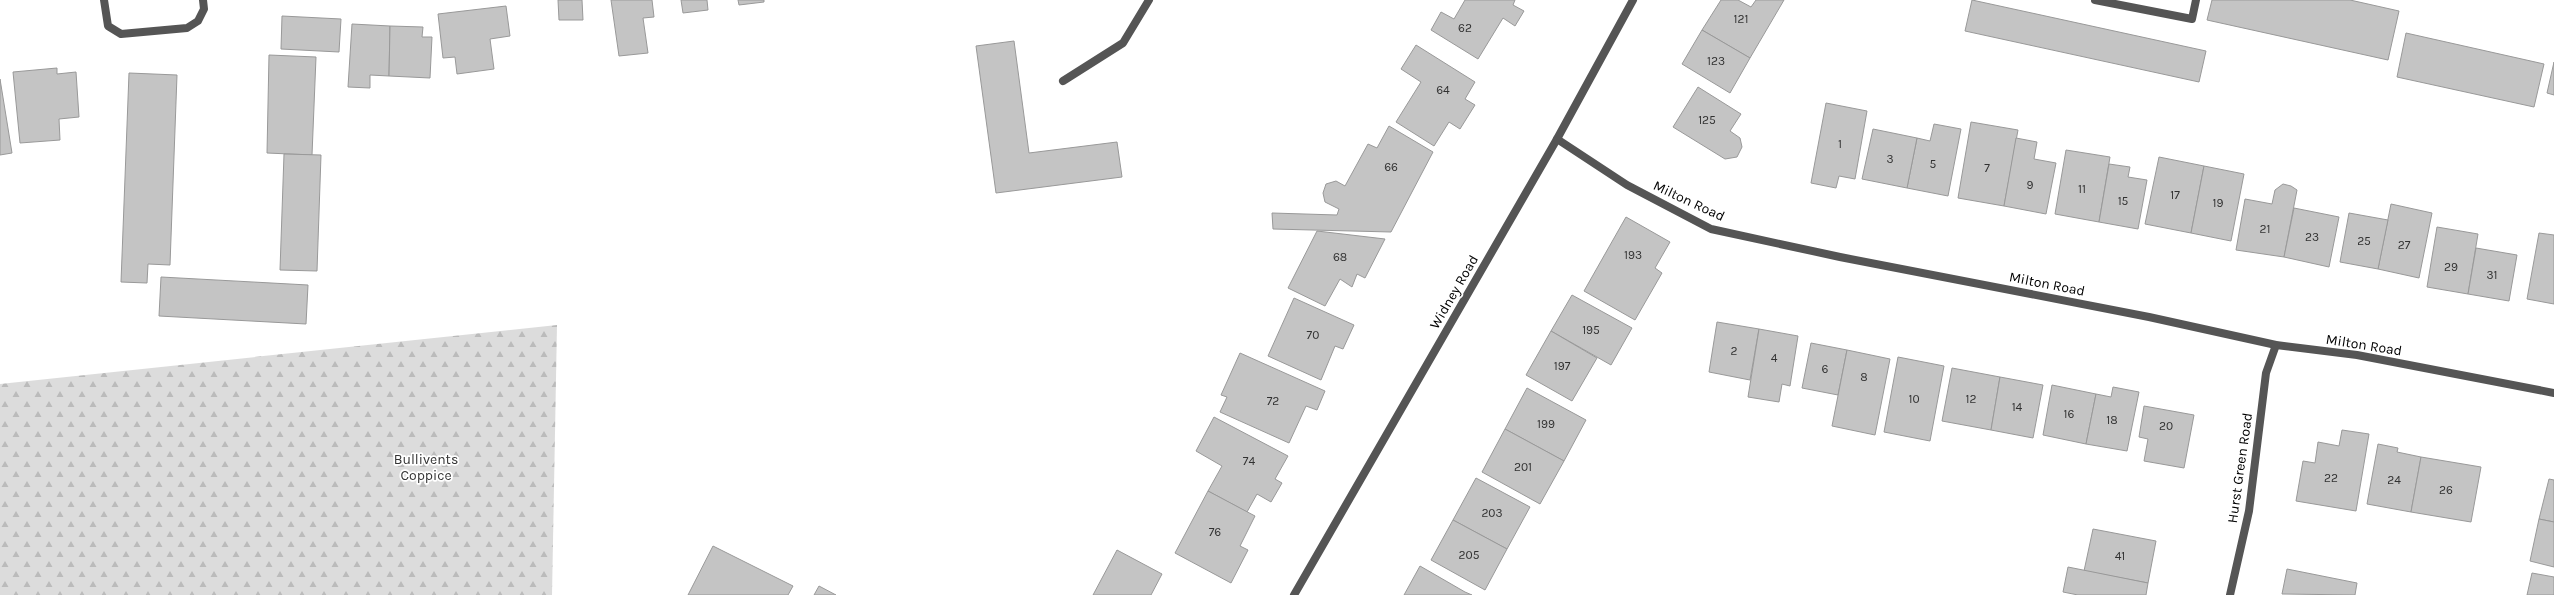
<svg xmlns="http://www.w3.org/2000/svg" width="2554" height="595" viewBox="0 0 2554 595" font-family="Karla,sans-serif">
  <defs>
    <pattern id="forest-firs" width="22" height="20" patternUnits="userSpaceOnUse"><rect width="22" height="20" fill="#dcdcdc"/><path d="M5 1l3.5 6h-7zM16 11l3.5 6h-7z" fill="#bbb"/></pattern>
  </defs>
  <rect width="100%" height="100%" fill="#fff"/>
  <path fill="url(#forest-firs)" d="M557,325L552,595H0V384Z"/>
  <g fill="#c4c4c4" stroke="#999">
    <path d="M558,0H582L583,20H559Z"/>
    <path d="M611,0H652L654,17L643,18L648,53L619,56Z"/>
    <path d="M681,0H707L708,10L683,13Z"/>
    <path d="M738,0H764V2L739,5Z"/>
    <path d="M1465,0H1515L1513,5L1524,11L1515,26L1503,18L1478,59L1431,30L1441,12L1454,19Z"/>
    <path d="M1721,0H1738L1751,7L1756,0H1784L1750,58L1702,30Z"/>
    <path d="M1972,0L2206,51L2199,82L1965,31Z"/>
    <path d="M2212,0H2350L2399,11L2388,60L2207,20Z"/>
    <path d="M506,6L510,36L490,39L494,69L457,74L455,57L443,58L438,14Z"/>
    <path d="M282,16L341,19L339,52L281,49Z"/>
    <path d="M352,24L390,26L389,76L370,75V88L348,87Z"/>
    <path d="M390,26L423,27L422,37H432L430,78L389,76Z"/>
    <path d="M1702,30L1750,58L1730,93L1682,64Z"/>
    <path d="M2406,33L2544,64L2534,107L2397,77Z"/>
    <path d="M1014,41L1029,153L1117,142L1122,177L996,193L976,46Z"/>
    <path d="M1416,45L1475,82L1465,99L1475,105L1460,129L1449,122L1434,146L1396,122L1421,82L1401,69Z"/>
    <path d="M269,55L316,57L312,155L267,153Z"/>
    <path d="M2554,62V95L2547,93Z"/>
    <path d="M57,68V74L76,72L79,117L59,119L60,140L20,143L13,72Z"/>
    <path d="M129,73L177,75L170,265L148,264L147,283L121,282Z"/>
    <path d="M0,79L12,153L0,155Z"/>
    <path d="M1698,87L1741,114L1730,131L1740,138L1742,147L1737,157L1725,159L1673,127Z"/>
    <path d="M1826,103L1867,111L1855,179L1839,176L1836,188L1811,183Z"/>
    <path d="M1971,122L2018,130L2004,206L1958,198Z"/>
    <path d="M1934,124L1961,129L1948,196L1907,188L1917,138L1930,141Z"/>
    <path d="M1389,126L1433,152L1391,232L1273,229L1272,213L1337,215L1339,209L1325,202L1323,193L1326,184L1336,181L1345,186L1368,144L1377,148Z"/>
    <path d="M1873,129L1917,138L1907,188L1862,179Z"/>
    <path d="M2016,138L2037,142L2034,159L2056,163L2046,214L2004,206Z"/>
    <path d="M2066,150L2110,157L2099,222L2055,214Z"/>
    <path d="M284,154L321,155L317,271L280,270Z"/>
    <path d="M2159,157L2204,166L2191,233L2145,224Z"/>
    <path d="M2109,164L2130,167L2128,177L2147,180L2138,229L2099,222Z"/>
    <path d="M2204,166L2244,174L2231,241L2191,233Z"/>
    <path d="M2283,184L2291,186L2297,190L2284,257L2236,250L2245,199L2272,204L2275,190Z"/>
    <path d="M2391,204L2432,213L2419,278L2378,269Z"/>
    <path d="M2294,208L2339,217L2329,267L2284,257Z"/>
    <path d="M2349,213L2388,220L2378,269L2340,262Z"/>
    <path d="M1626,217L1670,242L1655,268L1662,273L1635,320L1584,291Z"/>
    <path d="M2437,227L2478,234L2468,294L2427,287Z"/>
    <path d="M1317,231L1385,239L1365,278L1357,274L1352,287L1340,279L1325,306L1288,288Z"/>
    <path d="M2539,233L2554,235V304L2527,299Z"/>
    <path d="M2476,248L2517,255L2509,301L2468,294Z"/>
    <path d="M161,277L308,285L306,324L159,316Z"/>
    <path d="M1572,295L1632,328L1611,365L1551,331Z"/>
    <path d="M1294,298L1354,325L1343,349L1335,346L1321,380L1268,356Z"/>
    <path d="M1717,322L1759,329L1750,380L1709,372Z"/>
    <path d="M1759,329L1798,336L1790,386L1782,384L1779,402L1748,397Z"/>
    <path d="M1551,331L1597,358L1572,401L1526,375Z"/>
    <path d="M1811,343L1847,350L1838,395L1802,388Z"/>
    <path d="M1847,350L1890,359L1875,435L1832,426Z"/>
    <path d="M1240,353L1325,391L1317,410L1306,406L1289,443L1220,412L1227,397L1221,395Z"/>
    <path d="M1898,357L1944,366L1930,441L1884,432Z"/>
    <path d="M1952,368L2000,377L1991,430L1942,421Z"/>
    <path d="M2000,377L2043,385L2033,438L1991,430Z"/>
    <path d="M2052,385L2096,394L2086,444L2043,435Z"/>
    <path d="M2113,387L2139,392L2127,451L2086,444L2096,394L2111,397Z"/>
    <path d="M1527,388L1586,420L1564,461L1505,429Z"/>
    <path d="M2144,406L2194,415L2184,468L2144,461L2148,439L2139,437Z"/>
    <path d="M1214,417L1288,456L1275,479L1282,483L1271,502L1257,494L1247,512L1208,491L1222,466L1196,451Z"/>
    <path d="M1505,429L1564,461L1540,504L1482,472Z"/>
    <path d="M2342,430L2369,434L2356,511L2296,501L2303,461L2315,463L2318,442L2339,446Z"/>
    <path d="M2378,444L2398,448L2397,452L2421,457L2411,512L2367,504Z"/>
    <path d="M2421,457L2481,467L2471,522L2411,512Z"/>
    <path d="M1476,478L1530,507L1507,549L1453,520Z"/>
    <path d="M2549,479L2554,480V522L2539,519Z"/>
    <path d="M1208,491L1255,516L1240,546L1248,550L1231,583L1175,553Z"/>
    <path d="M2539,519L2554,522V567L2530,561Z"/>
    <path d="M1453,520L1507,549L1485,590L1431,560Z"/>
    <path d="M2093,529L2156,541L2148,583L2084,571Z"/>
    <path d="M713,546L793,586L788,595H688Z"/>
    <path d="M1117,550L1162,574L1151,595H1093Z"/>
    <path d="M1420,566L1465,592L1472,595H1404Z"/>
    <path d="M2068,567L2148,583L2146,595H2078L2063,592Z"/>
    <path d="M2287,569L2357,583L2355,595L2282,594Z"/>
    <path d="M2532,573L2554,577V595H2527Z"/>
    <path d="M819,586L836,595H814Z"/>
  </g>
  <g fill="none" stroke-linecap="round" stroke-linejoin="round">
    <g stroke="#555" stroke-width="8">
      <path d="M104,0L108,26L121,34L187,28L198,21L204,9L203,0"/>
      <path d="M2095,0L2192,19L2196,0"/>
      <path d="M1063,81L1123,43L1149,0"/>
    </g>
    <g stroke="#555" stroke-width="8">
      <path d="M1557,139L1627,185L1711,229L1840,257L2149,317L2276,345L2357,355L2554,393"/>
      <path d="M2230,595L2249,511L2266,373L2276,345"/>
    </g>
    <path stroke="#555" stroke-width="8" d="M1294,595L1557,139L1633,0"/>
  </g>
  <g text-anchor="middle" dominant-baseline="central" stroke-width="3.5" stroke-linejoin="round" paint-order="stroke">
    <g font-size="12" fill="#313131">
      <text x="1741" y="19">121</text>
      <text x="1465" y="28">62</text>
      <text x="1716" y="61">123</text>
      <text x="1443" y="90">64</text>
      <text x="1707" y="120">125</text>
      <text x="1840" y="144">1</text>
      <text x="1890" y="159">3</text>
      <text x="1933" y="164">5</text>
      <text x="1391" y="167">66</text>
      <text x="1987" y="168">7</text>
      <text x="2030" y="185">9</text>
      <text x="2082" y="189">11</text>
      <text x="2175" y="195">17</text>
      <text x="2123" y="201">15</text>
      <text x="2218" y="203">19</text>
      <text x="2265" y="229">21</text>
      <text x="2312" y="237">23</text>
      <text x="2364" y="241">25</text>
      <text x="2404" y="245">27</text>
      <text x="1633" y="255">193</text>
      <text x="1340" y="257">68</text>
      <text x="2451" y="267">29</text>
      <text x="2492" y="275">31</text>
      <text x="1591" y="330">195</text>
      <text x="1313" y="335">70</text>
      <text x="1734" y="351">2</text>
      <text x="1774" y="358">4</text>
      <text x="1562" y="366">197</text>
      <text x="1825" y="369">6</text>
      <text x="1864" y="377">8</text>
      <text x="1914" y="399">10</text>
      <text x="1971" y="399">12</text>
      <text x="1273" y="401">72</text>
      <text x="2017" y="407">14</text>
      <text x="2069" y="414">16</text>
      <text x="2112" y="420">18</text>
      <text x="1546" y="424">199</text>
      <text x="2166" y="426">20</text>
      <text x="1249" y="461">74</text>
      <text x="1523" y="467">201</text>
      <text x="2331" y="478">22</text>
      <text x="2394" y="480">24</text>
      <text x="2446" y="490">26</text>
      <text x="1492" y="513">203</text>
      <text x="1215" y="532">76</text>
      <text x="1469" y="555">205</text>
      <text x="2120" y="556">41</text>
    </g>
    <g font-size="14" fill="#000" stroke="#fff">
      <text transform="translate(1689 201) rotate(25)">Milton Road</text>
      <text transform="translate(2047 284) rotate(11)">Milton Road</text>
      <text transform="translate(1454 292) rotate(-60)">Widney Road</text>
      <text transform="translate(2364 345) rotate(9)">Milton Road</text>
      <text transform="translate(2240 468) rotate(-82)">Hurst Green Road</text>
    </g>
    <g font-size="14" fill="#333" stroke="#fff">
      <text x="426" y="459">Bullivents<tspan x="426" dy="16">Coppice</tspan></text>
    </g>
  </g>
</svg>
